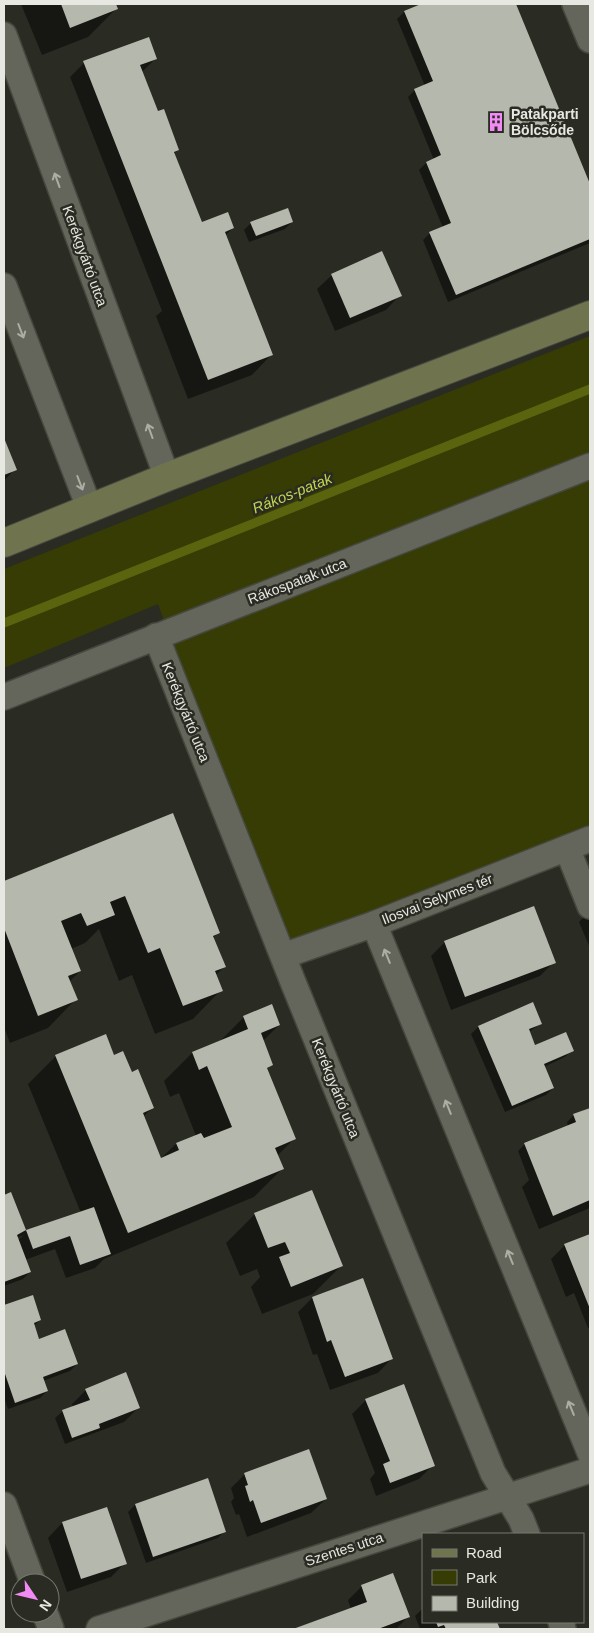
<svg xmlns="http://www.w3.org/2000/svg" width="594" height="1633" viewBox="0 0 594 1633" font-family="Helvetica,sans-serif">
  <rect width="100%" height="100%" fill="#2a2c23"/>
  <path fill="#363c03" d="M590,336V854L289,968L158,604L4,668V569Z"/>
  <g fill="#0007" fill-rule="evenodd">
    <path d="M21,4H114L116,9L88,37L42,55Z"/>
    <path d="M424,4H515L590,187V243L448,302L423,240L430,233L443,228L419,170L426,163L434,160L408,97L415,90L425,86L397,19L404,12Z"/>
    <path d="M156,58L142,72L158,112L178,150L174,154L201,224L233,228L225,236L271,355L252,375L188,399L156,316L162,311L70,77L84,63Z"/>
    <path d="M292,222L285,229L249,242L244,230L251,223Z"/>
    <path d="M332,275L400,295L386,310L335,331L317,289Z"/>
    <path d="M4,441L15,469L4,481Z"/>
    <path d="M172,815L219,932L213,938L224,967L215,976L221,990L193,1019L155,1034L132,975L119,981L99,929L85,943L71,949L80,971L69,982L76,999L48,1028L10,1043L4,1027V882Z"/>
    <path d="M590,911V948L579,922Z"/>
    <path d="M445,942L554,962L540,976L451,1010L431,956Z"/>
    <path d="M244,1017L279,1025L263,1041L272,1064L266,1070L294,1139L277,1156L282,1169L254,1197L104,1259L95,1268L66,1278L55,1249L25,1260L30,1272L23,1279L4,1286V1196L11,1194L26,1232L81,1213L28,1084L56,1056L114,1057L131,1073L152,1108L143,1117L160,1159L176,1144L196,1136L179,1093L170,1097L164,1081L192,1053L219,1042ZM24,1235L18,1240L17,1238Z"/>
    <path d="M540,1024L529,1032L535,1046L572,1050L565,1057L544,1067L553,1088L546,1095L505,1112L471,1034L478,1027Z"/>
    <path d="M590,1109V1208L539,1229L522,1187L529,1180L518,1151L525,1144L568,1127L567,1122L574,1115Z"/>
    <path d="M255,1214L341,1266L313,1294L262,1314L251,1287L260,1277L257,1269L240,1276L226,1243Z"/>
    <path d="M590,1235V1328H588L574,1293L566,1297L551,1259L565,1245Z"/>
    <path d="M363,1280L392,1358L378,1373L330,1390L317,1354L313,1355L298,1312L312,1298Z"/>
    <path d="M32,1297L40,1320L34,1326L38,1341L77,1364L70,1371L43,1381L47,1391L40,1398L8,1409L4,1397V1307Z"/>
    <path d="M86,1390L138,1408L124,1422L65,1444L55,1418L63,1411L73,1408L72,1404Z"/>
    <path d="M366,1400L433,1465L419,1479L376,1496L370,1479L375,1473L352,1414Z"/>
    <path d="M245,1474L326,1499L311,1513L247,1537L239,1514L236,1515L231,1502L234,1498L231,1488Z"/>
    <path d="M135,1505L225,1531L218,1538L146,1563L128,1512Z"/>
    <path d="M106,1508L125,1563L111,1577L67,1592L48,1538L62,1523Z"/>
    <path d="M362,1586L408,1617L396,1629H295L351,1609L348,1600Z"/>
    <path d="M423,1608V1622H496L499,1629H420L415,1616Z"/>
  </g>
  <g fill="none" stroke-linecap="round" stroke-linejoin="round">
    <path stroke="#5a630d" stroke-width="9" d="M4,623L590,389"/>
  </g>
  <g fill="#b5b8ac">
    <path d="M61,4H116L118,9L70,28Z"/>
    <path d="M421,4H516L590,184V239L456,295L429,232L451,223L426,162L441,155L414,89L433,81L404,11Z"/>
    <path d="M149,37L157,59L140,65L158,111L164,109L179,150L174,152L202,222L228,212L234,228L225,232L273,355L208,380L83,61Z"/>
    <path d="M288,208L293,222L256,236L250,222Z"/>
    <path d="M382,251L402,296L350,318L331,274Z"/>
    <path d="M4,438L17,470L4,475Z"/>
    <path d="M173,813L220,933L213,936L226,967L215,971L223,991L183,1006L160,948L148,953L125,896L110,902L115,915L87,926L81,913L61,921L81,971L68,976L78,1000L38,1016L4,928V881Z"/>
    <path d="M534,906L556,963L465,997L444,941Z"/>
    <path d="M533,1002L542,1024L529,1029L535,1045L566,1032L574,1051L544,1064L554,1088L512,1106L478,1026Z"/>
    <path d="M272,1004L280,1025L261,1033L273,1065L267,1068L296,1139L275,1148L284,1169L128,1233L55,1055L106,1034L114,1055L123,1051L132,1072L138,1069L154,1108L143,1113L161,1158L179,1150L176,1143L201,1133L204,1138L232,1127L207,1066L199,1070L192,1052L248,1029L243,1016Z"/>
    <path d="M590,1108V1200L553,1216L524,1143L576,1122L573,1114Z"/>
    <path d="M312,1190L343,1266L291,1287L279,1257L290,1253L285,1242L268,1248L254,1213Z"/>
    <path d="M11,1192L26,1230L17,1235L31,1272L4,1282V1195Z"/>
    <path d="M94,1207L111,1254L80,1265L70,1236L33,1249L26,1230Z"/>
    <path d="M590,1234V1309L564,1244Z"/>
    <path d="M363,1278L393,1359L345,1377L331,1340L327,1342L312,1297Z"/>
    <path d="M33,1295L41,1320L34,1323L39,1339L65,1329L78,1364L43,1377L48,1391L15,1403L4,1371V1305Z"/>
    <path d="M126,1372L140,1408L99,1424L100,1428L72,1438L62,1410L90,1400L85,1389Z"/>
    <path d="M404,1384L435,1466L390,1483L383,1464L390,1461L365,1399Z"/>
    <path d="M309,1449L327,1499L261,1523L253,1500L250,1502L245,1486L248,1485L244,1473Z"/>
    <path d="M208,1478L226,1532L153,1557L135,1504Z"/>
    <path d="M107,1507L127,1564L81,1579L62,1522Z"/>
    <path d="M393,1573L410,1617L378,1629H293L367,1602L361,1585Z"/>
    <path d="M436,1622H497L500,1629H446L444,1625L438,1627Z"/>
  </g>
  <g fill="none" stroke-linecap="round" stroke-linejoin="round">
    <g stroke="#46483f" stroke-width="28">
      <g id="street">
        <path d="M575,4L590,40"/>
        <path d="M4,35L167,477"/>
        <path d="M4,286L89,507"/>
        <path d="M156,636L293,982L493,1473L521,1519L527,1534"/>
        <path d="M4,697L590,466"/>
        <path d="M567,848L590,906"/>
        <path d="M374,924L590,1453"/>
        <path d="M283,956L374,924L590,839"/>
        <path d="M4,1505L33,1583"/>
        <path d="M45,1613L51,1629"/>
        <path d="M561,1622L563,1629"/>
        <path d="M99,1629L590,1470"/>
      </g>
    </g>
    <g stroke="#46483f" stroke-width="30">
      <path id="secondary" d="M4,543L167,477L590,315"/>
    </g>
    <use href="#street" stroke="#64665b" stroke-width="25"/>
    <use href="#secondary" stroke="#6f744f" stroke-width="28"/>
  </g>
  <defs><path id="oneway-shaft" d="M-6 0H5M1.5-3L5.5 0L1.5 3" fill="none" stroke-width="1.6" stroke-linecap="round" stroke-linejoin="round" transform="scale(1.25)"/></defs>
  <g stroke="#acaea5">
    <use href="#oneway-shaft" transform="translate(57 180) rotate(-110)"/>
    <use href="#oneway-shaft" transform="translate(21 331) rotate(69)"/>
    <use href="#oneway-shaft" transform="translate(150 431) rotate(-110)"/>
    <use href="#oneway-shaft" transform="translate(80 483) rotate(69)"/>
    <use href="#oneway-shaft" transform="translate(387 956) rotate(-112)"/>
    <use href="#oneway-shaft" transform="translate(448 1107) rotate(-112)"/>
    <use href="#oneway-shaft" transform="translate(510 1257) rotate(-112)"/>
    <use href="#oneway-shaft" transform="translate(571 1408) rotate(-112)"/>
  </g>
  <defs>
    <g id="building-bare" transform="scale(1.5)"><path d="M-4-6H4V6H1V3H-1V6H-4ZM-2.5-4.3h1.7v1.8h-1.7ZM.8-4.3h1.7v1.8H.8ZM-2.5-1h1.7V.8h-1.7ZM.8-1h1.7V.8H.8Z" fill="#f18af4" stroke="#2a2c23" stroke-width="2.5" paint-order="stroke"/></g>
  </defs>
  <g fill-rule="evenodd">
    <use href="#building-bare" x="496" y="122"/>
  </g>
  <g text-anchor="middle" dominant-baseline="central" stroke-width="5" stroke-linejoin="round" paint-order="stroke">
    <g font-size="14" font-weight="bold" fill="#e7e8e2" stroke="#2a2c23" text-anchor="start">
      <text x="511" y="114">Patakparti<tspan x="511" dy="16">Bölcsőde</tspan></text>
    </g>
    <g font-size="14" fill="#e7e8e2" stroke="#2a2c23">
      <text transform="translate(85 256) rotate(70)">Kerékgyártó utca</text>
      <text transform="translate(297 581) rotate(-21)">Rákospatak utca</text>
      <text transform="translate(186 712) rotate(68)">Kerékgyártó utca</text>
      <text transform="translate(437 899) rotate(-21)">Ilosvai Selymes tér</text>
      <text transform="translate(336 1088) rotate(68)">Kerékgyártó utca</text>
      <text transform="translate(344 1549) rotate(-18)">Szentes utca</text>
    </g>
    <g font-size="15" font-style="italic" fill="#c4d54e" stroke="#2a2c23">
      <text transform="translate(292 493) rotate(-22)">Rákos-patak</text>
    </g>
  </g>
  <rect width="594" height="1633" fill="none" stroke="#e7e8e2" stroke-width="10"/>
  <rect x="422" y="1533" width="162" height="90" fill="#2a2c23" stroke="#76776f"/>
  <rect x="432" y="1549" width="25" height="8" fill="#6f744f" stroke="#76776f"/>
  <text x="466" y="1558" font-size="15" fill="#e7e8e2">Road</text>
  <rect x="432" y="1570" width="25" height="15" fill="#363c03" stroke="#76776f"/>
  <text x="466" y="1583" font-size="15" fill="#e7e8e2">Park</text>
  <rect x="432" y="1596" width="25" height="15" fill="#b5b8ac" stroke="#76776f"/>
  <text x="466" y="1608" font-size="15" fill="#e7e8e2">Building</text>
  <g transform="translate(35 1598) rotate(125)"><circle r="24" fill="#2a2c23" stroke="#76776f"/>
  <path d="M0-4L9 19L0 12L-9 19Z" fill="#f18af4"/>
  <text y="-8" font-size="14" font-weight="bold" text-anchor="middle" fill="#e7e8e2">N</text>
  </g>
</svg>
